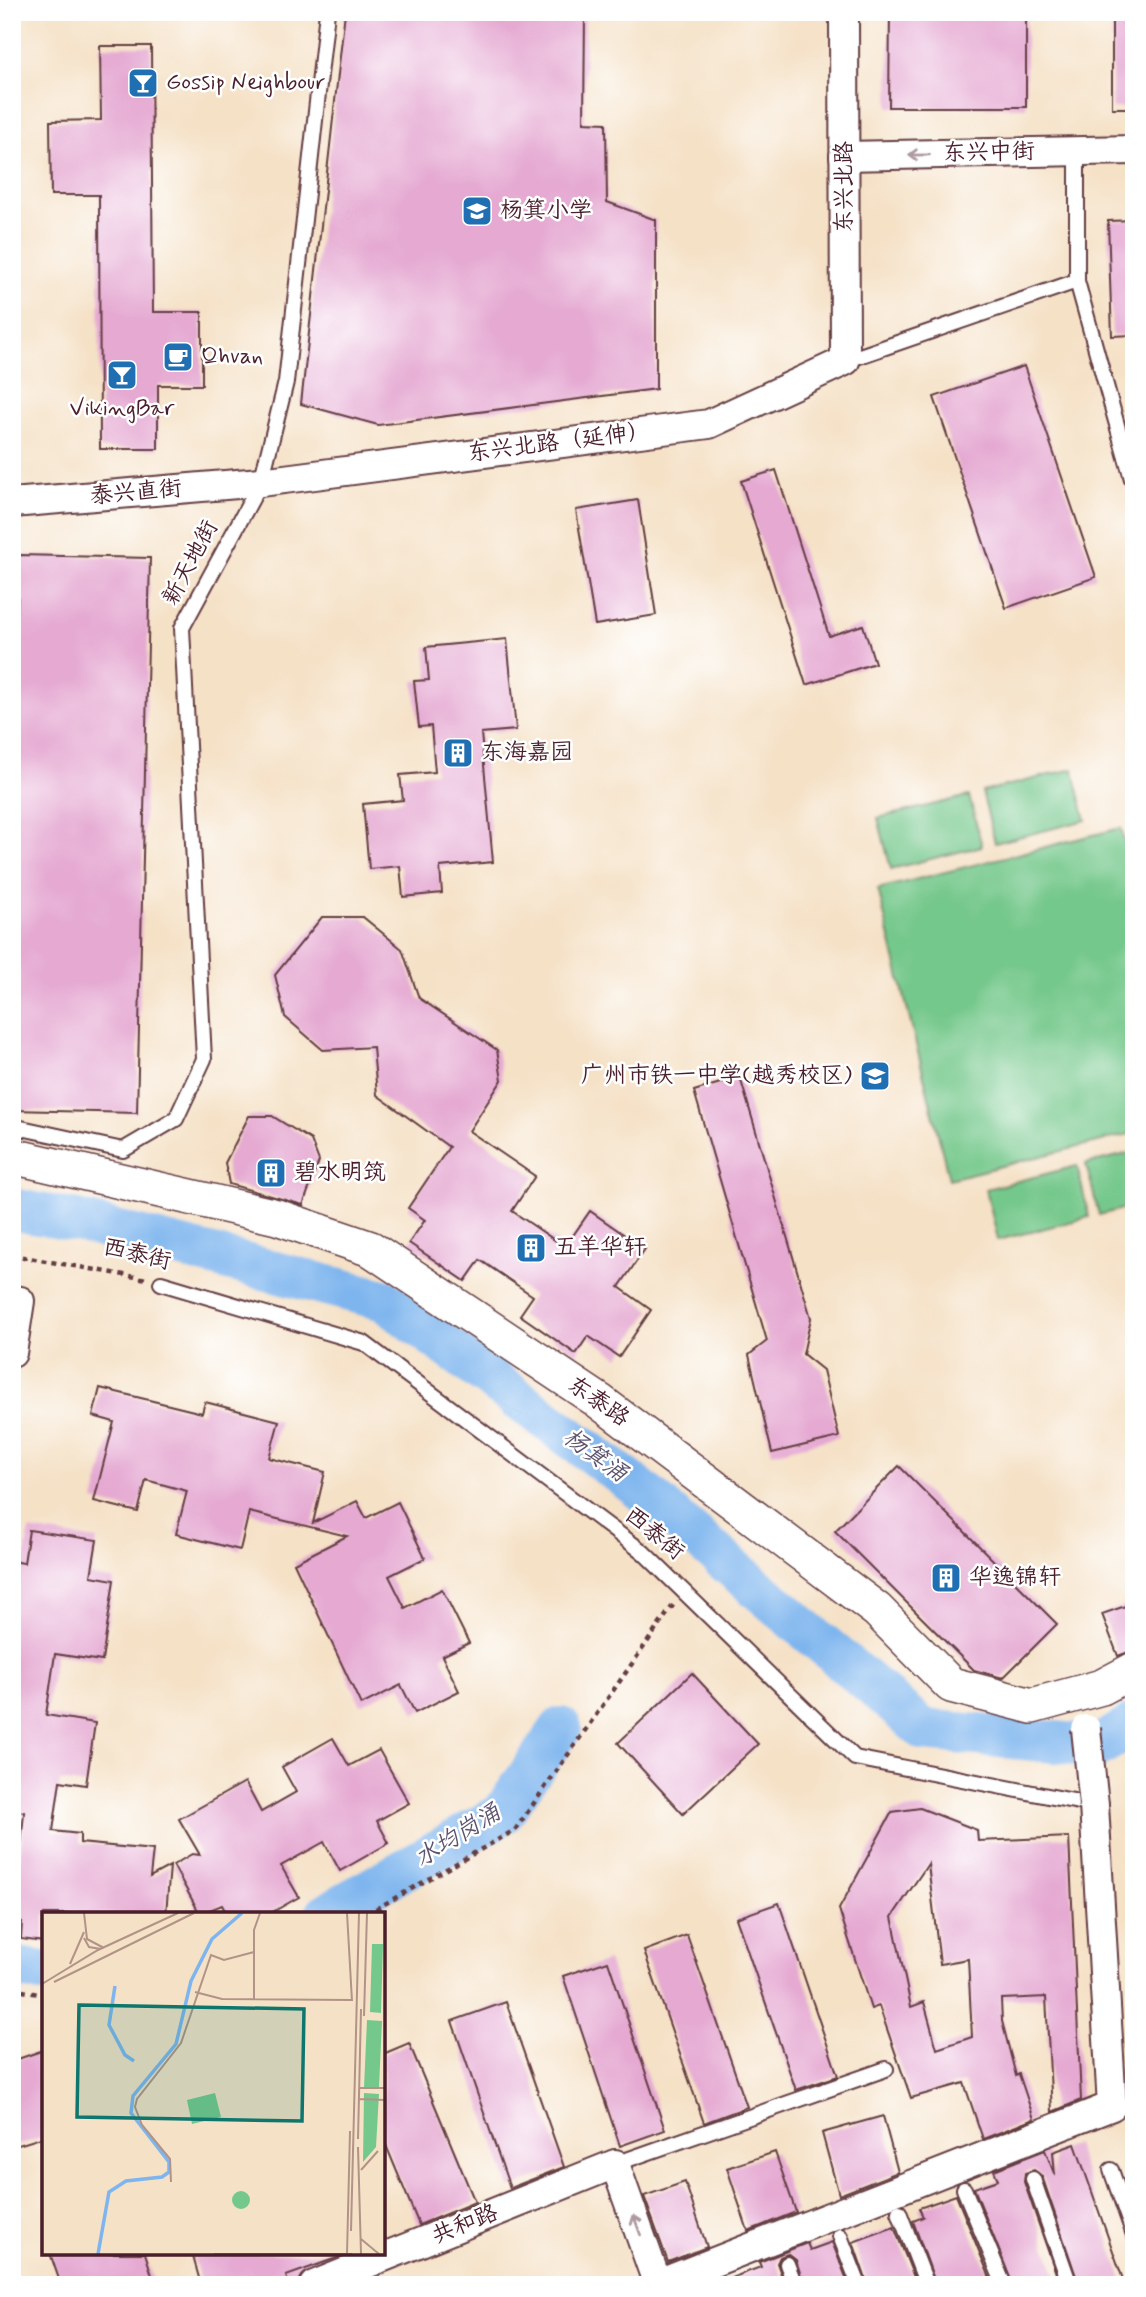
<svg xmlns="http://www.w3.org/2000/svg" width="1146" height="2297" viewBox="0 0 1146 2297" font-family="Mynerve,'LXGW WenKai TC',sans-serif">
  <rect width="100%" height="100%" fill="#fff"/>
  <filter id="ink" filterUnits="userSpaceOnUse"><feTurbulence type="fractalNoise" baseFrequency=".0143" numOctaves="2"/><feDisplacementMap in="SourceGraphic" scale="14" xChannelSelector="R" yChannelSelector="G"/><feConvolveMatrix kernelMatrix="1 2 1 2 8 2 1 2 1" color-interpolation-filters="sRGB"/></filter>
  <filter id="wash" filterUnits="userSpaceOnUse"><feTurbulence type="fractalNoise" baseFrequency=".00686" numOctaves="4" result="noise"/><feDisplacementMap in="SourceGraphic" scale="28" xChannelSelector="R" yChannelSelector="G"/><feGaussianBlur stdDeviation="1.57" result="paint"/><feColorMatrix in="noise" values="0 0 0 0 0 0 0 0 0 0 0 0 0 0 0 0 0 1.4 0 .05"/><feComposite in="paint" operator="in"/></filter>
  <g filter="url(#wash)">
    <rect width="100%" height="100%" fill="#f5e1c6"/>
    <g fill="#75c88b" stroke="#60745b" stroke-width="2">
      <path d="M1073,769L1086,820L995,843L982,792Z"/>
      <path d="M969,796L982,846L891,869L878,818Z"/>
      <path d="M1121,828L1134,879V1133L949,1179L878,889Z"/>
      <path d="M1134,1152V1206L1099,1215L1086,1164Z"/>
      <path d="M1077,1166L1089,1217L998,1240L986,1189Z"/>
    </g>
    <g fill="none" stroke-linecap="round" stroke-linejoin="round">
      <g stroke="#7eb5ee" stroke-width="42">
        <path d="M12,1209L77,1221L384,1300L640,1489L924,1730L1099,1746L1134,1724"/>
        <path d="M326,1914L502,1814L561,1728"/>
        <path d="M12,1967L44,1972"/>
      </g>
    </g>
    <g id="blocks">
      <g fill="#e5a9d2" fill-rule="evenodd">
        <path d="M345,12H585L584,122L606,123L607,202L656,220V389L378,425L301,404Z"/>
        <path d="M890,12H1026V107H889Z"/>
        <rect x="1112" y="12" width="22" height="96"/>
        <path d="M100,46H151L153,312H202V385H158V449H100L99,195H51L50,121L101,120Z"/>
        <path d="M1134,220V335L1112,336L1108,221Z"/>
        <path d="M1024,366L1096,577L1006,608L934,397Z"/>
        <path d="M776,470L829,636L863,625L875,663L806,685L741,481Z"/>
        <path d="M638,500L656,615L595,625L576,510Z"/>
        <path d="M19,555L150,558L137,1113L12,1110V764Z"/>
        <path d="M507,639L516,730L481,733L493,862L440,867L442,893L403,897L400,866L369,869L363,804L403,800L400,775L435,772L431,726L419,727L414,681L429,680L426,647Z"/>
        <path d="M322,917H363L402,949L419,998L497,1050L502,1080L469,1131L535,1176L512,1211L565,1247L590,1211L645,1249L619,1287L651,1310L619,1357L588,1336L576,1354L520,1315L533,1296L480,1260L465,1281L409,1243L425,1220L408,1208L449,1147L377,1095L373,1047L323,1050L285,1017L275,975Z"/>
        <path d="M740,1077L811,1318L803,1354L823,1370L839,1437L772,1453L749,1355L767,1341L694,1091Z"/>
        <path d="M249,1116H272L311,1140L319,1161L303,1205L229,1184L225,1163Z"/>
        <path d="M100,1388L202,1413L205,1402L279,1421L269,1458L325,1472L313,1523L357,1501L366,1518L398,1502L425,1558L389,1576L405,1608L442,1589L469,1643L442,1656L459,1691L415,1713L401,1685L361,1705L294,1563L347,1536L249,1512L240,1550L176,1534L187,1491L146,1480L138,1512L94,1501L114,1422L93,1416Z"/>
        <path d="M899,1466L1057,1624L1003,1678L974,1670L835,1531Z"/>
        <path d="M29,1530L97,1540L91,1576L114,1580L102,1661L55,1654L46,1715L95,1723L86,1785L60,1781L53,1831L80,1834V1843L153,1850L150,1877L170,1866L166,1914H44V1942L21,1939L22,1922L12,1921V1867L19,1868L24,1812L12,1810V1561L24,1563Z"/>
        <path d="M1134,1603V1650L1118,1656L1102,1614Z"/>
        <path d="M692,1673L758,1744L683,1814L618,1743Z"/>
        <path d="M333,1738L349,1766L379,1750L409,1803L377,1821L389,1843L340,1871L324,1842L281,1866L299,1897L269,1914H227L222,1905L200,1914L173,1865L192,1854L200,1855L179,1819L245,1782L261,1812L296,1792L282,1767Z"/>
        <path d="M920,1808L977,1830L978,1841L1069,1837L1081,2100L1052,2112L1046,1997L1001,1999L1002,2021L1016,2076L1019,2074L1034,2119L983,2139L964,2083L911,2098L879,2006L871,2009L839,1909L892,1812ZM928,1864L940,1964L968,1959L972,2037L937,2049L924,2002L911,2007L892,1917Z"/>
        <path d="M779,1903L838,2076L796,2090L736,1918Z"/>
        <path d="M687,1935L747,2107L704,2123L644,1951Z"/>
        <path d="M608,1961L665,2130L620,2146L563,1976Z"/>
        <path d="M506,2002L564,2167L510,2188L452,2021Z"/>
        <path d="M409,2043L475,2202L419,2225L383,2138V2054Z"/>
        <path d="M44,2050V2137L12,2147V2061Z"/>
        <path d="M883,2116L898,2172L839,2195L822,2133Z"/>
        <path d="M1075,2144L1125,2285H1079L1042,2176L1034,2170L1025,2173L1024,2182L1060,2285H1013L974,2188L998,2180L994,2170L1045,2150L1055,2176L1053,2152Z"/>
        <path d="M775,2152L796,2212L748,2231L727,2168Z"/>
        <path d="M685,2182L707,2247L668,2262L644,2196Z"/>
        <path d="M956,2195L993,2285H936L913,2221L923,2217L919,2208Z"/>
        <path d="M894,2227L917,2285H868L853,2242Z"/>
        <path d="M832,2242L849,2285H804L796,2260L788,2254L780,2257L777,2263L785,2285H720V2282L761,2267L759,2262L807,2243L810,2250Z"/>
        <path d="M50,2253H145L155,2285H61Z"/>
        <path d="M192,2253H342V2256L286,2276L289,2285H201Z"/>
      </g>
    </g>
  </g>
  <g filter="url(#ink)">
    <use href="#blocks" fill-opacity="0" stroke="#643c42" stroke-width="2"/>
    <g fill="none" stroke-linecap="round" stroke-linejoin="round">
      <g stroke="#643c42" stroke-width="18">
        <g id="service">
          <path d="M1077,151V281L1132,479"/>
          <path d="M845,361L1077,281"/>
          <path d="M12,1126L123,1150L176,1119L204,1059L182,628L261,482L286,382L327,12"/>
          <path d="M161,1283L364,1343L643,1552L855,1758L1094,1805"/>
          <path d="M615,2164L886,2069"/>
          <path d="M1111,2170L1134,2235"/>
          <path d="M1033,2179L1070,2285"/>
          <path d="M964,2189L1004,2285"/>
          <path d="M899,2212L927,2285"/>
          <path d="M840,2236L859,2285"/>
          <path d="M787,2264L795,2285"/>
        </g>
      </g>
      <g stroke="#643c42" stroke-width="32">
        <g id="minor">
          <path d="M844,156L1134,150"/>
          <path d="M12,503L261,482L709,424L845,361L844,12"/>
          <path d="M12,1300L20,1301L12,1353"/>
          <path d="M658,2284L1112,2106L1094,1805"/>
          <path d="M314,2285L615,2164L658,2285"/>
        </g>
      </g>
      <g stroke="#643c42" stroke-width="38">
        <path id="tertiary" d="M12,1156L277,1217L371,1249L599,1401L877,1610L951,1685L1032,1706L1102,1687L1134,1670"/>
      </g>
      <g stroke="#643c42" stroke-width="4.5" stroke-dasharray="5 5" stroke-linecap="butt">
        <path d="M12,1255L147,1279"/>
        <path d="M367,1914L515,1830L674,1604"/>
        <path d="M12,1989L44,1995"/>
      </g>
      <use href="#service" stroke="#fff" stroke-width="14"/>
      <use href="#minor" stroke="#fff" stroke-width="28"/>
      <use href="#tertiary" stroke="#fff" stroke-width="35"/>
      <g stroke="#643c42" stroke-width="32" stroke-linecap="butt">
        <path id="minor-bridge" d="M1086,1729L1094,1805"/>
      </g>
      <use href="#minor-bridge" stroke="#fff" stroke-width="28"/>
    </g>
    <defs><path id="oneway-shaft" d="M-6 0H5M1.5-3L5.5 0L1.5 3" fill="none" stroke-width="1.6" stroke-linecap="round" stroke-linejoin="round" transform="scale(1.75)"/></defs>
    <g stroke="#ae9aa0">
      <use href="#oneway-shaft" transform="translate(919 155) rotate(179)"/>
      <use href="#oneway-shaft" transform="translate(637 2225) rotate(-110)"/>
    </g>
  </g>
  <defs>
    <g id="bar-square" transform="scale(1.575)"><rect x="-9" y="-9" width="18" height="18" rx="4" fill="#1f6fb2" stroke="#fff"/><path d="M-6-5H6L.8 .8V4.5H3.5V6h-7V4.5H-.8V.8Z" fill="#fff"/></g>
    <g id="school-square" transform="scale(1.575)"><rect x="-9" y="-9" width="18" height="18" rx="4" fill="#1f6fb2" stroke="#fff"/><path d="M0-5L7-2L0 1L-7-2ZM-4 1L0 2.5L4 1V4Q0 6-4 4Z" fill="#fff"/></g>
    <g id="cafe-square" transform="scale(1.575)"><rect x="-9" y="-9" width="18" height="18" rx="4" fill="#1f6fb2" stroke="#fff"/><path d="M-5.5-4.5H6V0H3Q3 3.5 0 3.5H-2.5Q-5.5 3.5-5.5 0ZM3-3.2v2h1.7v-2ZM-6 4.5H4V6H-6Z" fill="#fff"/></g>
    <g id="building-square" transform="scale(1.575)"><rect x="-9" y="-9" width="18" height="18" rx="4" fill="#1f6fb2" stroke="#fff"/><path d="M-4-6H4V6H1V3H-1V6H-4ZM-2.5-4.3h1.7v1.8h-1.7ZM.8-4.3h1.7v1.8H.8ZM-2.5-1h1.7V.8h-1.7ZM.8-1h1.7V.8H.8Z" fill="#fff"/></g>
  </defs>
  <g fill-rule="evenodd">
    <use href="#bar-square" x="143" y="83"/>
    <use href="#school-square" x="477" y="211"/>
    <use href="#cafe-square" x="178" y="357"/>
    <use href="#bar-square" x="122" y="375"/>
    <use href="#building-square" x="458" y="753"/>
    <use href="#school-square" x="875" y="1076"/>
    <use href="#building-square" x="271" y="1173"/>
    <use href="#building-square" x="531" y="1248"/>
    <use href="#building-square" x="946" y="1578"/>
  </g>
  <g text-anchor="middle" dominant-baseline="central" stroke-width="5" stroke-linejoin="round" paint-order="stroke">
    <g font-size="23" fill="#4a1f2b" stroke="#fff" text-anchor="start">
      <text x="166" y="83">Gossip Neighbour</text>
      <text x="500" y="211">杨箕小学</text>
      <text x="201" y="357">Qhvan</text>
      <text x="122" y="409" text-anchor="middle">VikingBar</text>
      <text x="481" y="753">东海嘉园</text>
      <text x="852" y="1076" text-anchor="end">广州市铁一中学(越秀校区)</text>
      <text x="294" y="1173">碧水明筑</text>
      <text x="554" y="1248">五羊华轩</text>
      <text x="969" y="1578">华逸锦轩</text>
    </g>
    <g font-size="23" fill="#4a1f2b" stroke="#fff">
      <text transform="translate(989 153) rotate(-1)">东兴中街</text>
      <text transform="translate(845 187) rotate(-90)">东兴北路</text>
      <text transform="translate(559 443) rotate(-7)">东兴北路（延伸）</text>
      <text transform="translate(136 493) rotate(-5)">泰兴直街</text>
      <text transform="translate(191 563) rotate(-62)">新天地街</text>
      <text transform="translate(137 1255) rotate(13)">西泰街</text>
      <text transform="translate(598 1402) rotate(35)">东泰路</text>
      <text transform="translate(654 1534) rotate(39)">西泰街</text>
      <text transform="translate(465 2225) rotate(-22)">共和路</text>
    </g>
    <g font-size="24" font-style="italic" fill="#5c546f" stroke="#fff">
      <text transform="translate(595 1456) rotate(36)">杨箕涌</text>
      <text transform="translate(458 1836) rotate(-32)">水均岗涌</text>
    </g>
  </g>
  <g transform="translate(42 1912)">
    <rect width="343" height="343" fill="#f5e1c6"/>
    <path d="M330,32H341L339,101L328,100ZM325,108L340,109L337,175L322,176ZM173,181L179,205L150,212L145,188ZM322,181L337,182L334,235L321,250ZM190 288a9 9 0 1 1 18 0a9 9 0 1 1-18 0Z" fill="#75c88b"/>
    <path fill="none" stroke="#7eb5ee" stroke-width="3.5" d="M73,74L67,113L83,143L92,149M56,342L67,280L84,269L120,265L127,260V250L89,201L91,184L134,132L149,69L170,27L200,1"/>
    <path fill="none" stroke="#b19388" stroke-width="2" d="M42,1L45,27L62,36M305,1L310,89M42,26L47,35L59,37M28,52L42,20M12,70L152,1M0,72L56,38L136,1M153,80L180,87L309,88M212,88V18L218,1M322,104L325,1M318,176H343M317,187L343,188M316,227L319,97M316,235L319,342M319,258L336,239M129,270L128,247L100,213L93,195L95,187L139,131L169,43L182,48L212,40M309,319L317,1M319,327L337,342M172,342H310M305,342L308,219"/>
    <path fill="#0f766e" fill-opacity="0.15" stroke="#0f766e" stroke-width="3.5" d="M37,93L262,97L260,209L35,205Z"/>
    <rect width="343" height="343" fill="none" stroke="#4a1f2b" stroke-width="3.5"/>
  </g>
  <rect width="1146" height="2297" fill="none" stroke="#fff" stroke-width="42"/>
</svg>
